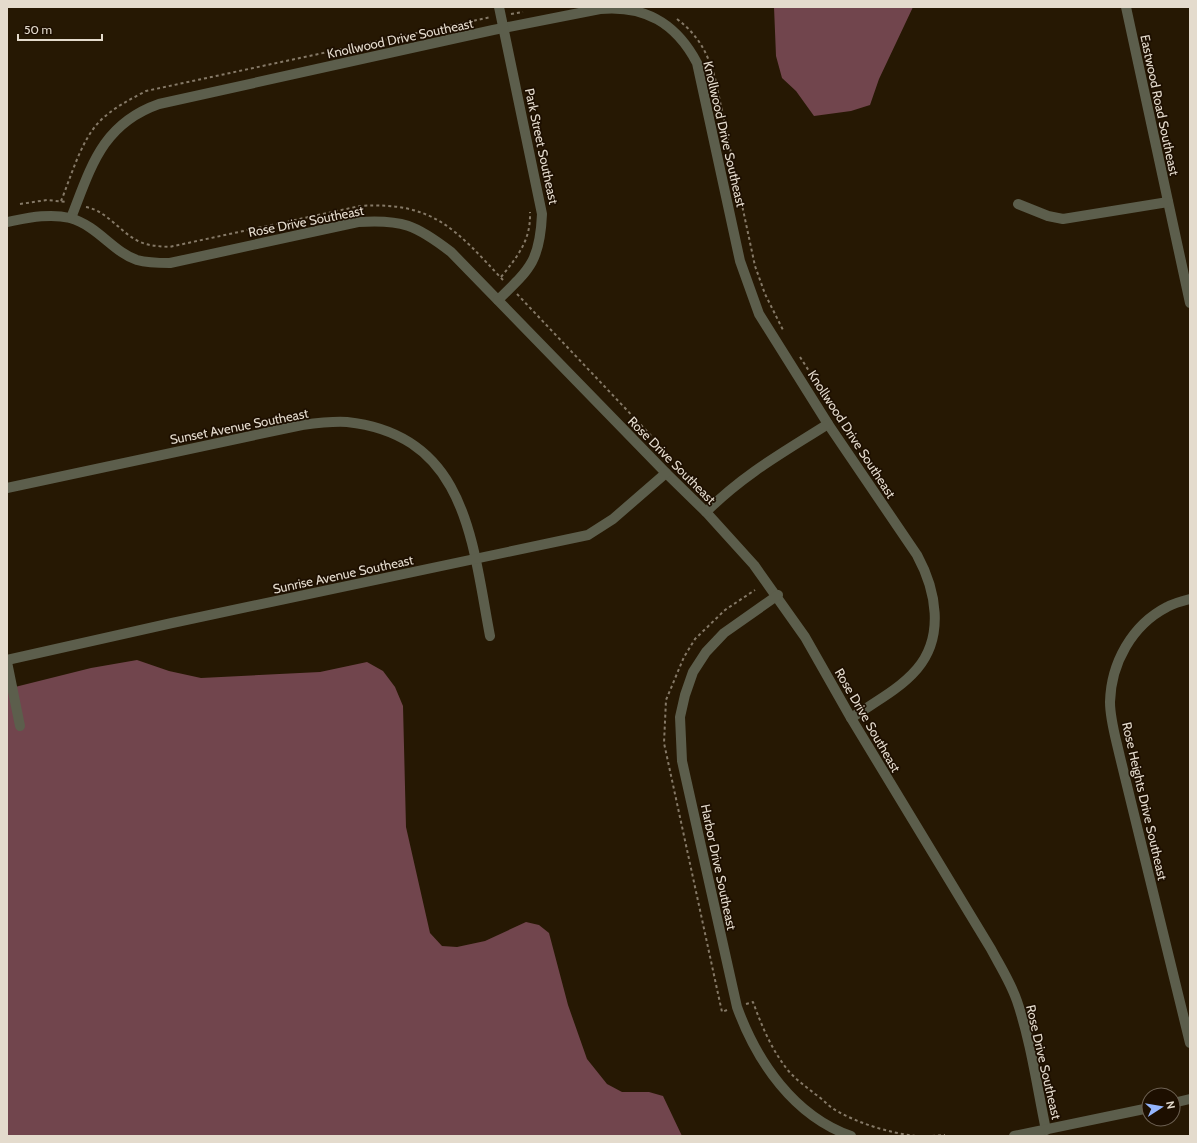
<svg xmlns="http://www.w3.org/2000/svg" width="1197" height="1143" viewBox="0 0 1197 1143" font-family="Cabin,sans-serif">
  <rect width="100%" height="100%" fill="#261803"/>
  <g fill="#71454d">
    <path d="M774,7H913L879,79L870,105L851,111L814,116L796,91L782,78L776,56Z"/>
    <path d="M137,660L169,671L201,678L320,672L367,662L383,671L395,687L403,706L406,827L430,933L442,946L457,947L485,941L526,922L539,925L549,933L568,1005L587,1059L607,1084L622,1092H649L663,1096L682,1136H7V689L91,668Z"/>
  </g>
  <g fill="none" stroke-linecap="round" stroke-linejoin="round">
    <g stroke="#857967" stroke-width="2" stroke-dasharray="3 3" stroke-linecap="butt">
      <path d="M511,14L523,12"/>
      <path d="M677,19C699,36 707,52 715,78L755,266L765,294L783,330"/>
      <path d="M61,201C71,177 81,140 100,121C113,108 129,100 146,91L491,17"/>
      <path d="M20,204L47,200L66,202"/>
      <path d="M86,207C107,211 120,232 138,241C148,246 158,246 169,247L360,206C434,201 457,231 503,280"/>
      <path d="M501,277C518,256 531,240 530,212"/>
      <path d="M517,294L659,444"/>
      <path d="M800,357L818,385"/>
      <path d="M746,1004L753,1002C761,1024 770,1046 784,1065C792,1077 804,1085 815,1094C823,1099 829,1107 837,1111C860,1124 890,1133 916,1136"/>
      <path d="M727,1010L722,1012L717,989L664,743L666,700L684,657L695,639L725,610L755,590"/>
      <path d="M932,1136L945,1135"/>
    </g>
    <g stroke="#5c5e4c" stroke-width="10">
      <path d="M1126,7L1190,303"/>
      <path d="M1018,204L1048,216L1063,219L1168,202"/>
      <path d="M71,218C91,167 102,124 159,104L493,30L600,9C645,5 676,23 697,63L740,261L759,314L828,424L917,555C936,590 945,636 917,669C899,690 873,703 851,718"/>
      <path d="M7,222C28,218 49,213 70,218C98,226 113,252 137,260C148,263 159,263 170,263L358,222C402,219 416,225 451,252L666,473L706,512L754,565L805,637L851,718L991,949C1000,966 1011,983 1017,1001C1031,1042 1037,1087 1046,1130"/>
      <path d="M498,300C530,269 540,261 542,214L499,7"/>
      <path d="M7,488L302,425C317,423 333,421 347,422C467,435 472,542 490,636"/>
      <path d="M706,512C744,474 784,452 828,424"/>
      <path d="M778,595L724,633L706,652L693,672L685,695L680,717L682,761L737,1007C757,1062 794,1116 851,1136"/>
      <path d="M1190,599C1182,601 1174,603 1167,607C1132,625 1111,663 1110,702C1110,720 1116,739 1120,757L1190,1043"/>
      <path d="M7,660L172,623L588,535L613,519L666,473"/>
      <path d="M7,662L20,726"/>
      <path d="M1173,1103L1190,1099"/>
      <path d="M1014,1136L1149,1108"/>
    </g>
  </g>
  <g text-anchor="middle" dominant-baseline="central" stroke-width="3.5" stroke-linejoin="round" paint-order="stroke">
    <g font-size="13" fill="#e4dbcd" stroke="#1d0f00">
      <text transform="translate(400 38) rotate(-12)">Knollwood Drive Southeast</text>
      <text transform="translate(1160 105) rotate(78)">Eastwood Road Southeast</text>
      <text transform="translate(725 134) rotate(77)">Knollwood Drive Southeast</text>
      <text transform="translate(542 146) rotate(78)">Park Street Southeast</text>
      <text transform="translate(306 221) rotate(-11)">Rose Drive Southeast</text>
      <text transform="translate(239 426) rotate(-11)">Sunset Avenue Southeast</text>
      <text transform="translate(852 434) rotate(57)">Knollwood Drive Southeast</text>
      <text transform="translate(672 460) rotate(45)">Rose Drive Southeast</text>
      <text transform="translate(343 574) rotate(-12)">Sunrise Avenue Southeast</text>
      <text transform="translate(868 720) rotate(60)">Rose Drive Southeast</text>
      <text transform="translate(1145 801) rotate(77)">Rose Heights Drive Southeast</text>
      <text transform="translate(719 867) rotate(78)">Harbor Drive Southeast</text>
      <text transform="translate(1044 1062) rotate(77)">Rose Drive Southeast</text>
    </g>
  </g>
  <rect width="1197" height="1143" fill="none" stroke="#e4dbcd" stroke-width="16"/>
  <g transform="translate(1161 1107) rotate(78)"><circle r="19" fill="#1d0f00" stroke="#6d6152"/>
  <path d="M0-3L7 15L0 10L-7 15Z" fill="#95b6fd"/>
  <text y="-6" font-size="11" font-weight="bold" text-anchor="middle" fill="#e4dbcd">N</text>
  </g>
  <path d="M18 34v6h84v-6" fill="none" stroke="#e4dbcd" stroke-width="2"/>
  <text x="24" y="34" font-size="12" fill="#e4dbcd" stroke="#1d0f00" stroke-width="3" paint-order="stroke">50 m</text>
</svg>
